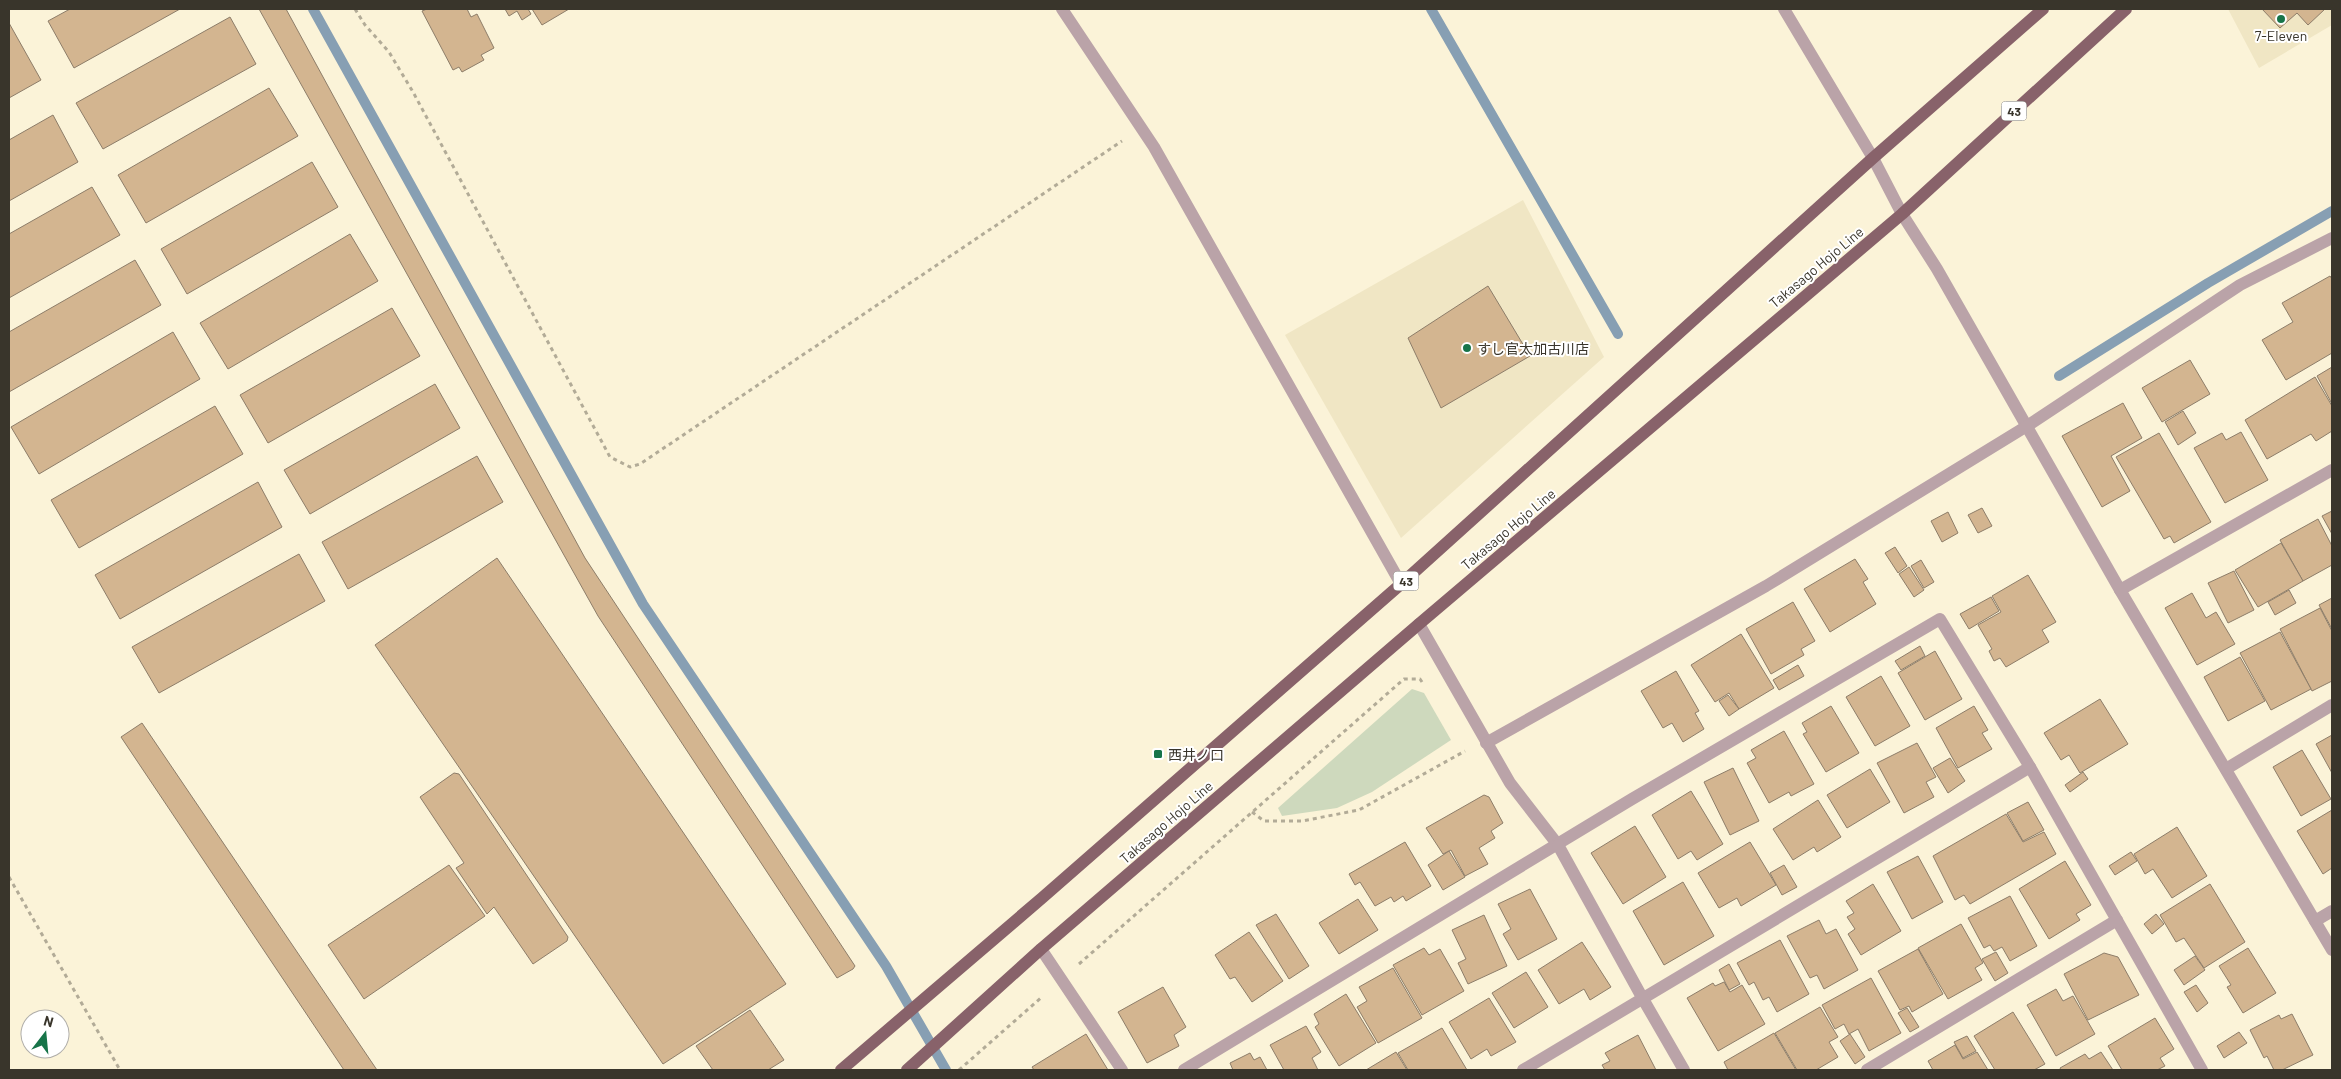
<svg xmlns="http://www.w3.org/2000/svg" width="2341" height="1079" viewBox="0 0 2341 1079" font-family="Barlow,'Noto Sans JP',sans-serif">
  <rect width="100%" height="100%" fill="#fbf3d8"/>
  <g fill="#f0e6c4">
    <path d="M2228,9H2332V25L2259,68Z"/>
    <path d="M1523,200L1604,357L1401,538L1285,335Z"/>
  </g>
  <path fill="#ced9bd" d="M1412,689L1424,693L1451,740L1372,792L1337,808L1282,816L1278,808Z"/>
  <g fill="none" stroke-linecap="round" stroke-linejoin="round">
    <g stroke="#879fb3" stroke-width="10">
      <path d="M313,9L643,604L886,966L946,1070"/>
      <path d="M1431,9L1618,334"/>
      <path d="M2059,376L2208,283L2332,211"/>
    </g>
  </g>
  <g fill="#d3b590" stroke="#8d7d69">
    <path d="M70,9H180L74,68L48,21Z"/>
    <path d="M259,9H286L585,558L855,966L853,969L837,978L598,616Z"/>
    <path d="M427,9H467L471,17L477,14L494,48L481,55L484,60L462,72L459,67L453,70L422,11Z"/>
    <path d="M505,9H528L531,14L522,20L517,11L509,16Z"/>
    <path d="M532,9H569L542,25Z"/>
    <path d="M2262,9H2325L2308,25L2297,13L2280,28Z"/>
    <path d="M230,17L256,64L103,149L76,103Z"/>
    <path d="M9,23L41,80L9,98Z"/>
    <path d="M269,88L298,136L146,223L118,175Z"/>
    <path d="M53,115L78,162L9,201V140Z"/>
    <path d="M312,162L338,207L187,294L161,249Z"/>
    <path d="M92,187L120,235L9,298V234Z"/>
    <path d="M350,234L378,281L228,369L200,323Z"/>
    <path d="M135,260L161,305L9,392V332Z"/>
    <path d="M2330,276L2332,279V353L2286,380L2262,340L2293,322L2282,303Z"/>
    <path d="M1488,286L1530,356L1441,408L1408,338Z"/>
    <path d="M392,308L420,356L268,443L240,395Z"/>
    <path d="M173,332L200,379L39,474L11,427Z"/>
    <path d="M2190,360L2210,394L2162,422L2142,388Z"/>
    <path d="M2332,367V404L2317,376Z"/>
    <path d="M2315,377L2332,406V431L2316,441L2311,434L2267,459L2245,420Z"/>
    <path d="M435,384L460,428L310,514L284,470Z"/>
    <path d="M2123,403L2142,438L2111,456L2130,491L2102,507L2062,436Z"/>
    <path d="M215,406L243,454L79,548L51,500Z"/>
    <path d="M2183,411L2196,433L2178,445L2165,422Z"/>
    <path d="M2241,432L2268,480L2225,503L2194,448L2222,433L2226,440Z"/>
    <path d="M2159,433L2211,522L2174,543L2170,536L2164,539L2116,457Z"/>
    <path d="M477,456L503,502L348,589L322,542Z"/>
    <path d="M258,482L282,527L120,619L95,575Z"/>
    <path d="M1982,508L1992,526L1978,533L1968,515Z"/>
    <path d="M2332,511V534L2322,516Z"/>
    <path d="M1948,512L1958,533L1942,542L1931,521Z"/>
    <path d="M2318,519L2332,546V565L2303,581L2280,540Z"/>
    <path d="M2281,543L2303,581L2258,607L2235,570Z"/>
    <path d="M1895,547L1907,566L1898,573L1885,553Z"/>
    <path d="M299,554L325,601L159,693L132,647Z"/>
    <path d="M497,558L786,984L663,1064L375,645Z"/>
    <path d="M1855,559L1868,579L1863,582L1876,604L1830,632L1804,589Z"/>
    <path d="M1921,560L1934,582L1924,588L1911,566Z"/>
    <path d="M1909,567L1924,590L1914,597L1899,574Z"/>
    <path d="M2234,571L2254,610L2228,623L2208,583Z"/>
    <path d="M2028,575L2056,622L2042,630L2049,642L2006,667L2000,658L1994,661L1989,651L1992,649L1978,625L2001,612L1992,596Z"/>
    <path d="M2289,590L2296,603L2275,615L2268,602Z"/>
    <path d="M2192,593L2206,618L2216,612L2235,644L2197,665L2165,608Z"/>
    <path d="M1991,597L1999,611L1969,629L1960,614Z"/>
    <path d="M2332,598V629L2319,605Z"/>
    <path d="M1793,602L1815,641L1801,649L1804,655L1771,674L1746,629Z"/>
    <path d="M2320,608L2332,631V681L2312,691L2280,629Z"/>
    <path d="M2280,632L2311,689L2271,710L2240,653Z"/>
    <path d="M1741,634L1774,688L1739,709L1729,693L1715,702L1691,665Z"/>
    <path d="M1920,646L1925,656L1901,670L1895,661Z"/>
    <path d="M1935,651L1962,699L1925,720L1898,673Z"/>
    <path d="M2240,657L2265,701L2228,721L2204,677Z"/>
    <path d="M1798,665L1804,676L1779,690L1773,680Z"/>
    <path d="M1676,671L1699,711L1695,713L1704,729L1683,742L1672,723L1663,728L1641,691Z"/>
    <path d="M1881,676L1910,726L1875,746L1846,697Z"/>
    <path d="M1728,695L1739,709L1729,716L1719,701Z"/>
    <path d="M2100,699L2128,744L2080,773L2069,755L2061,760L2044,733Z"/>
    <path d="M1831,706L1859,753L1826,772L1803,734L1807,732L1802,723Z"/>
    <path d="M1974,706L1988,730L1982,733L1992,749L1958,768L1936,728Z"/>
    <path d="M142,723L377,1070H344L121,737Z"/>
    <path d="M1784,731L1814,784L1791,796L1789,792L1769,803L1747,763L1756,758L1751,750Z"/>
    <path d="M2332,735V773L2316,744Z"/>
    <path d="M1917,743L1936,777L1926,782L1934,797L1904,813L1877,763Z"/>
    <path d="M2302,750L2331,799L2301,816L2273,767Z"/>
    <path d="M1950,758L1965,781L1948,793L1933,768Z"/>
    <path d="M1733,768L1759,821L1730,835L1704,782Z"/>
    <path d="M1870,769L1890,802L1847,828L1827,795Z"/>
    <path d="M2083,772L2088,779L2070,792L2065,785Z"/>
    <path d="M454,773L459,774L568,937L567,941L533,964L494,907L487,914L456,868L464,863L420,797Z"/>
    <path d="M1691,791L1723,844L1697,860L1691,851L1678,859L1652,815Z"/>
    <path d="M1484,795L1489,797L1503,823L1491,831L1495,838L1479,848L1488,864L1465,876L1451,850L1443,854L1426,828Z"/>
    <path d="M1818,800L1841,837L1817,852L1814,847L1793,860L1773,829Z"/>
    <path d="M2028,802L2044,830L2023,841L2007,813Z"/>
    <path d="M2332,810V868L2323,874L2297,831Z"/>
    <path d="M2006,814L2023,842L2044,832L2056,854L1970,904L1964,895L1955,900L1933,856Z"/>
    <path d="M1635,826L1666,877L1623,904L1591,853Z"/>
    <path d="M2177,827L2207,876L2172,898L2153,869L2145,874L2134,854Z"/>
    <path d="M1405,842L1431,886L1406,901L1403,896L1394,902L1391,897L1375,906L1360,882L1355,885L1349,874Z"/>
    <path d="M1750,842L1776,885L1741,906L1737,898L1719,908L1698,873Z"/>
    <path d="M1449,851L1465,877L1443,890L1428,865Z"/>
    <path d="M2131,852L2137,861L2115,875L2109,866Z"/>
    <path d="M1918,856L1943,902L1912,919L1887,872Z"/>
    <path d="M2065,861L2091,905L2076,914L2080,920L2049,939L2019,889Z"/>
    <path d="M449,865L485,916L364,999L328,945Z"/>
    <path d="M1784,865L1797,887L1782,895L1770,873Z"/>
    <path d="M1683,882L1714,936L1664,965L1633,911Z"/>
    <path d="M1873,884L1901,931L1861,955L1848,934L1855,929L1847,917L1854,913L1846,901Z"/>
    <path d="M2210,884L2245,942L2204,968L2184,938L2176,942L2160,915Z"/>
    <path d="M1530,889L1557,939L1518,960L1503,934L1511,929L1498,904Z"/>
    <path d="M2010,896L2037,946L2010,961L2002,947L1994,951L1990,945L1984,948L1968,918Z"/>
    <path d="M1358,899L1378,930L1339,954L1319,923Z"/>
    <path d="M1276,914L1309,966L1289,979L1256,925Z"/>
    <path d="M2156,914L2164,924L2152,934L2144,924Z"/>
    <path d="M1484,915L1507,966L1468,984L1458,963L1466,959L1452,930Z"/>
    <path d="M1819,920L1826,934L1836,929L1858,970L1824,989L1817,975L1810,978L1787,936Z"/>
    <path d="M1961,924L1983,963L1975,968L1982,980L1948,999L1918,948Z"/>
    <path d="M1249,932L1283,981L1252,1002L1235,977L1230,979L1215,955Z"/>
    <path d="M1780,940L1809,994L1777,1012L1769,997L1763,1000L1754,982L1749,985L1737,963Z"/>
    <path d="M1582,942L1611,987L1590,1000L1584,989L1559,1004L1538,970Z"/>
    <path d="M1424,948L1429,955L1440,949L1464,991L1422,1015L1393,965Z"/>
    <path d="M2248,948L2276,993L2243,1013L2227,987L2231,985L2219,966Z"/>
    <path d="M1918,949L1943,994L1912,1012L1909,1006L1900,1010L1878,971Z"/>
    <path d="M1996,952L2008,973L1995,981L1982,959Z"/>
    <path d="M2104,953L2118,957L2139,995L2088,1020L2064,974Z"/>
    <path d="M2195,956L2205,970L2184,985L2174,970Z"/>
    <path d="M1729,964L1740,984L1729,990L1719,970Z"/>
    <path d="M1393,968L1422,1018L1378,1043L1357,1007L1367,1001L1359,987Z"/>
    <path d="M1526,972L1548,1007L1514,1028L1492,993Z"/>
    <path d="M1871,978L1901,1033L1869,1051L1858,1029L1849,1034L1844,1024L1835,1029L1822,1005Z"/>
    <path d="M1724,982L1730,992L1742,985L1765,1024L1718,1051L1687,998L1713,983L1715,986Z"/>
    <path d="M2196,985L2208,1003L2197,1012L2184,992Z"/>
    <path d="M1163,987L1186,1027L1174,1035L1179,1046L1147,1063L1118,1012Z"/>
    <path d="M2056,989L2063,1001L2073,996L2095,1034L2056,1056L2027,1005Z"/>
    <path d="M1346,994L1376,1043L1339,1066L1315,1027L1319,1024L1314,1014Z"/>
    <path d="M1489,998L1516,1042L1491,1056L1487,1049L1471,1059L1449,1022Z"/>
    <path d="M1820,1007L1838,1037L1829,1042L1838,1057L1816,1070H1797L1775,1033Z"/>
    <path d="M1907,1008L1919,1027L1910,1032L1898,1013Z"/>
    <path d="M750,1010L784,1060L768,1070H713L696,1046Z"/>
    <path d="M2013,1012L2045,1064L2034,1070H1995L1974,1036Z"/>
    <path d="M2292,1014L2313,1055L2282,1070H2274L2267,1056L2264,1058L2250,1030L2279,1015L2281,1019Z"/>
    <path d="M2155,1018L2174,1049L2160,1058L2165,1066L2157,1070H2122L2108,1046Z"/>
    <path d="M1306,1026L1321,1052L1312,1058L1318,1070H1284L1270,1045Z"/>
    <path d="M1442,1028L1467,1070H1408L1398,1053Z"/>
    <path d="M2239,1032L2247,1043L2224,1058L2217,1046Z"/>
    <path d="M1774,1033L1796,1070H1728L1724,1062Z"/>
    <path d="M1086,1034L1108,1070H1034L1032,1067Z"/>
    <path d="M1850,1034L1865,1057L1855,1064L1840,1041Z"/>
    <path d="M1638,1035L1656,1070H1605L1602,1065L1610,1061L1605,1053Z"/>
    <path d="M1967,1036L1976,1051L1963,1058L1954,1042Z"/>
    <path d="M1955,1045L1963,1059L1977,1052L1988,1070H1933L1928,1061Z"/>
    <path d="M1396,1052L1407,1070H1366Z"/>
    <path d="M2101,1052L2113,1070H2061L2060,1068L2085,1054L2089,1059Z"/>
    <path d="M1250,1053L1254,1060L1260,1057L1267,1070H1233L1230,1063Z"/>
  </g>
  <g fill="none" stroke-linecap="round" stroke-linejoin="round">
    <g stroke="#b2ab97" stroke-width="3" stroke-dasharray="4 4" stroke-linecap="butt">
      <path d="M355,9L365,25L389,52L413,92L610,457L630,467L640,464L1122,141"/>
      <path d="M1252,812L1264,821H1302L1359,810L1465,751"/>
      <path d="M9,877L120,1070"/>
      <path d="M1079,964L1404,679H1420L1422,682"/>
      <path d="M959,1070L1043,996"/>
    </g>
    <g stroke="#baa3a8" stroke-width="12">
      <path d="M1062,9L1154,147L1401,584"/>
      <path d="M1902,214L1937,269L2120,590L2332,950"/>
      <path d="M2120,590L2332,470"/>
      <path d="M1419,624L1510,783L1558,845"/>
      <path d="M2226,769L2332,705"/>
      <path d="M2315,921L2332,911"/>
      <path d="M1041,949L1122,1070"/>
      <path d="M1184,1070L1632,799L1940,619L2030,767L2202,1070"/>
      <path d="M1523,1070L2030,767"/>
      <path d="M1867,1070L2117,920"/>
    </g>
    <g stroke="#baa3a8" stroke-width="12">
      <path d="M1784,9L1873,158L1902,214"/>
      <path d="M1486,743L1766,586L2027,426L2240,285L2332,238"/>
      <path d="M1558,845L1643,999L1684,1070"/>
    </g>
    <g stroke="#88626a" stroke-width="12">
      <path d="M841,1070L1042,898L1401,584L1873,158L2043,9"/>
      <path d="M907,1070L1041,949L1419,624L1902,214L2126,9"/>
    </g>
  </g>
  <g fill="#177449" stroke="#fff" stroke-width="2">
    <circle cx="2281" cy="19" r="5"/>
    <circle cx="1467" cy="348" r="5"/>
    <rect x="1153" y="749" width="10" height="10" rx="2.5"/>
  </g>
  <g text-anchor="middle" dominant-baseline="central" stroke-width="4" stroke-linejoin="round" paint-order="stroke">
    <g fill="#fff" stroke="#74726b" stroke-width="1">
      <rect x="2001.5" y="101.5" width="25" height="19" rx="4"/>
      <rect x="1393.5" y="571.5" width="25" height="19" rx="4"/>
    </g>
    <g font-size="12" font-weight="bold" fill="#39352b">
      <text x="2014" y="111">43</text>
      <text x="1406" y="581">43</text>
    </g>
    <g font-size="14" fill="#39352b" stroke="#fff" text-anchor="start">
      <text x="2281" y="35" text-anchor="middle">7-Eleven</text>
      <text x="1477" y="348">すし官太加古川店</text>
      <text x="1168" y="754">西井ノ口</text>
    </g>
    <g font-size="14" fill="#39352b" stroke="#fff">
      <text transform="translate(1816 267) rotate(-40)">Takasago Hojo Line</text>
      <text transform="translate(1508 529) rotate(-40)">Takasago Hojo Line</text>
      <text transform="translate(1166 822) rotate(-41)">Takasago Hojo Line</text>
    </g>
  </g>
  <rect width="2341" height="1079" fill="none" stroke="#39352b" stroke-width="20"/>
  <g transform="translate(45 1034) rotate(16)"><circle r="24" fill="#ffffff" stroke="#b0aeaa"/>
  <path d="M0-4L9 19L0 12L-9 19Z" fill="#177449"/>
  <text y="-8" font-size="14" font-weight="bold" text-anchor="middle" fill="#39352b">N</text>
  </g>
</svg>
